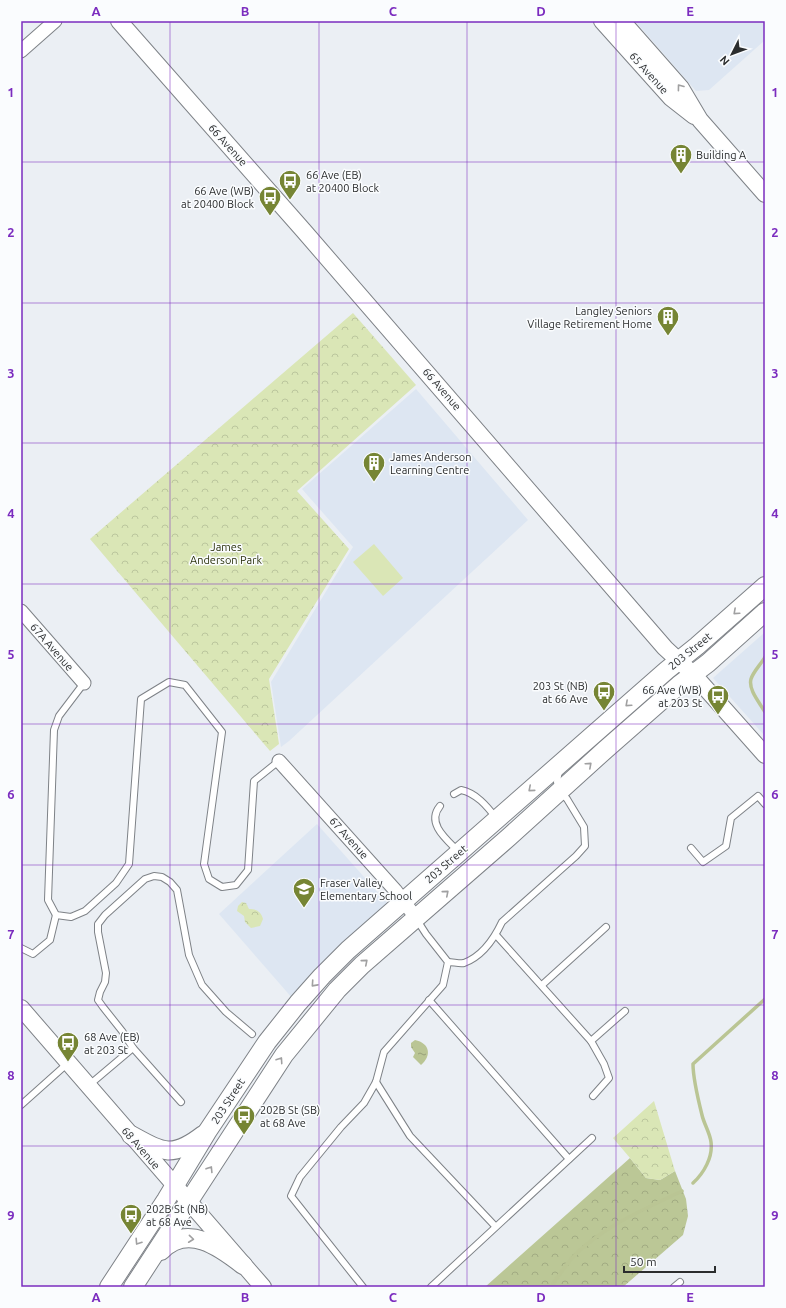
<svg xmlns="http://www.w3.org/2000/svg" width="786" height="1308" viewBox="0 0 786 1308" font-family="Ubuntu,sans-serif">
  <defs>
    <pattern id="forest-crowns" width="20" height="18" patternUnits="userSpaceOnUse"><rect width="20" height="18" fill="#bbc796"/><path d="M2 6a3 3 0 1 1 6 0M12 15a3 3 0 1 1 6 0" fill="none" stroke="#a1ab82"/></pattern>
    <pattern id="park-crowns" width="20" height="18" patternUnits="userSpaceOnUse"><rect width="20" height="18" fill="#dae6b6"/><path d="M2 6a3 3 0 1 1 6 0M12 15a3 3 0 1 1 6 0" fill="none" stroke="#bbc69d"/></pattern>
    <pattern id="water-ripples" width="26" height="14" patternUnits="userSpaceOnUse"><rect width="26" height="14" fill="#bac594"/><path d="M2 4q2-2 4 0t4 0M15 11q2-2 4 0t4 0" fill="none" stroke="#97a079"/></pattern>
  </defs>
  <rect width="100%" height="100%" fill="#ebeff4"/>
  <g fill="#dde6f2">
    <path d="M635,21H765V40L709,90L696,91Z"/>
    <path d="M416,389L528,520L289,741L281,747L271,682L353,547L302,489Z"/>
    <path d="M765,632V736L713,678Z"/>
    <path d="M317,824L388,904L293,999L219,914Z"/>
  </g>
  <path fill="#dae6b6" d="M374,544L403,578L383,596L353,562Z"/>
  <path fill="url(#forest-crowns)" d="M630,1158L646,1178L660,1180L675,1171L686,1199L688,1216L683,1235L623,1287H485Z"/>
  <g fill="url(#park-crowns)">
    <path d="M353,313L416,385L297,491L349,549L269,679L279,744L270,751L90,539Z"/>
    <path d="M242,902L246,903L249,909C256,909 261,911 263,919L260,926L251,928L245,922L244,916L237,911L238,906Z"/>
    <path d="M654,1101L675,1171L660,1180L646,1178L630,1158L613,1138Z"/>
  </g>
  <path fill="url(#water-ripples)" d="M415,1040C430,1043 432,1056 421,1065L413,1057L415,1053L411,1047V1043Z"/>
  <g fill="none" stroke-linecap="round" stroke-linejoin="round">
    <g stroke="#bac594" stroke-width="3.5">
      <path d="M765,657C761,664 753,672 751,679C748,690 760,703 765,712"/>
      <path d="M693,1183C704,1173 713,1157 711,1142C710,1133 704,1124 702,1115C699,1103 693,1076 693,1064L765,999"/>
      <path d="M551,1287C559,1275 567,1262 577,1253C606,1225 647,1208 682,1191"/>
    </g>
    <g stroke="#7e8287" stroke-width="8">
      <g id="service">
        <path d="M84,683L59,716L54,730L48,900L56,915L71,917L85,911L116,883L129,864L141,699L169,682L185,685L222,732L204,864L209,879L222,887L236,885L248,870L254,781L279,761"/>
        <path d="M454,794L461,790C476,793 487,806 496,818"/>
        <path d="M440,806C426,823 446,839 458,851"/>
        <path d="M691,848L703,862L726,846L731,818L758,796L765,804"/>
        <path d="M496,935L591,1041L604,1064L609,1078L593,1096"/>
        <path d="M21,948L33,954L50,940L56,915"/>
        <path d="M448,962C453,962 460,964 464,963C483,956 494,939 502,922L576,856L585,846L584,827L567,799L560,791L557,782L559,770"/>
        <path d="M542,985L606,927"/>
        <path d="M429,1000L569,1159"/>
        <path d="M591,1041L625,1011"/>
        <path d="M376,1082L410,1136L495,1226"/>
        <path d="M88,1086L133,1048"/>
        <path d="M181,1102L133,1048L122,1031L103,1007L98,1000L100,992L105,982L106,973L98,932V924L105,915L145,879L154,876L162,877L170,882L177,890L189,955L202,985L226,1012L252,1034"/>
        <path d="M21,1105L68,1063"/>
        <path d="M363,1287L291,1196L300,1177L341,1127L364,1103L376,1082L384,1052L443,985L448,962L426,934L417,920"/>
        <path d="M431,1287L592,1138"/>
        <path d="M674,1287L680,1282"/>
      </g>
    </g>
    <g stroke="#7e8287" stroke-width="15">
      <g id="minor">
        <path d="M21,51L55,21"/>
        <path d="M21,611L84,683"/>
        <path d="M279,761L395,890L417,919"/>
      </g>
    </g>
    <g stroke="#7e8287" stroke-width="18">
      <g id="tertiary">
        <path d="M119,21L303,230L665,648L693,674L765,755"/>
        <path d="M602,21L671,98L694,116"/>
        <path d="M622,21L681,88L700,120L765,194"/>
        <path d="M21,1008L263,1287"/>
      </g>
    </g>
    <g stroke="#7e8287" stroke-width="20">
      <g id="secondary">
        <path d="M131,1135C162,1152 172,1159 203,1135"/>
        <path d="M161,1251C187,1223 220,1247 243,1265"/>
        <path d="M109,1287L166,1200L207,1132L267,1042L298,1003L322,976L348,950L667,670L697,646L765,586"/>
        <path d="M133,1287L284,1055L337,990L362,965L509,837L605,750L679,685L708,663L765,612"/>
      </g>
    </g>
    <use href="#service" stroke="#fff" stroke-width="6"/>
    <use href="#minor" stroke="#fff" stroke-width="13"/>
    <use href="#tertiary" stroke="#fff" stroke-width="16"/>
    <use href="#secondary" stroke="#fff" stroke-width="18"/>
  </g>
  <defs><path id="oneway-chevron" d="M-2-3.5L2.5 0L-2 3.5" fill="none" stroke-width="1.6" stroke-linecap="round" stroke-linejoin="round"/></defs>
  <g stroke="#a0a0a1">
    <use href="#oneway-chevron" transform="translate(680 87) rotate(-127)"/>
    <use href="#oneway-chevron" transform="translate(736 612) rotate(138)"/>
    <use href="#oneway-chevron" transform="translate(628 704) rotate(138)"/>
    <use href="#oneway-chevron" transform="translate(589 765) rotate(-42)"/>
    <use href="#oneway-chevron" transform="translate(531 789) rotate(139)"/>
    <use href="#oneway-chevron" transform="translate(446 893) rotate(-41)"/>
    <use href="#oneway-chevron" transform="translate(365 962) rotate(-41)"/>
    <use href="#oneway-chevron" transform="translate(314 984) rotate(132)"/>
    <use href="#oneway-chevron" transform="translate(280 1060) rotate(-56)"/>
    <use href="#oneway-chevron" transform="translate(210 1169) rotate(-58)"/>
    <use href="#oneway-chevron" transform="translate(191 1239) rotate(6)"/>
    <use href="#oneway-chevron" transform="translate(138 1242) rotate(123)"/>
  </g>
  <path fill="none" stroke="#7b2cbf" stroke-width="1" stroke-opacity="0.55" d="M170,21V1287M319,21V1287M467,21V1287M616,21V1287M21,162H765M21,303H765M21,443H765M21,584H765M21,724H765M21,865H765M21,1005H765M21,1146H765"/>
  <defs>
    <g id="building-pin" transform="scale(1.15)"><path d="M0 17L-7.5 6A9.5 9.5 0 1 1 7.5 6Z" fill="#768534" stroke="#fafcfe"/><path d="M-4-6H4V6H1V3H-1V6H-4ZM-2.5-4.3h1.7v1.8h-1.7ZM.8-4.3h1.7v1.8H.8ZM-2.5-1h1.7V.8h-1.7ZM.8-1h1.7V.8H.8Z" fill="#fff"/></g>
    <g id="bus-pin" transform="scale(1.15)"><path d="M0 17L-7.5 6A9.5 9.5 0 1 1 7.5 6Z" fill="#768534" stroke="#fafcfe"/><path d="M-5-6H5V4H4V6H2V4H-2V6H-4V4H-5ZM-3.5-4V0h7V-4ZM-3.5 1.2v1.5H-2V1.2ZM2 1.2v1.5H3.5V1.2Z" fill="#fff"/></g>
    <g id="school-pin" transform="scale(1.15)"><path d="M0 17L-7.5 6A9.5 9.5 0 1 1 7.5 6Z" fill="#768534" stroke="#fafcfe"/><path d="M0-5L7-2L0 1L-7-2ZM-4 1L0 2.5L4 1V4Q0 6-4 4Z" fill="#fff"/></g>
  </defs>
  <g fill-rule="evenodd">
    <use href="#building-pin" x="681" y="155"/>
    <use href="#bus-pin" x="290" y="181"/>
    <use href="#bus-pin" x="270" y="197"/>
    <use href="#building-pin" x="668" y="317"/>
    <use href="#building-pin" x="374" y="463"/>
    <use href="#bus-pin" x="604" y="692"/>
    <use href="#bus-pin" x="718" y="696"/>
    <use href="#school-pin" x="304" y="889"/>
    <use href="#bus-pin" x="68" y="1043"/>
    <use href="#bus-pin" x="244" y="1116"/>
    <use href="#bus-pin" x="131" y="1215"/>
  </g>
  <g text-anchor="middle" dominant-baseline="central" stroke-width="3" stroke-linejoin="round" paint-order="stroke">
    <g font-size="11" fill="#2b2d2e" stroke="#fafcfe">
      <text transform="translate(649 73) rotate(48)">65 Avenue</text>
      <text transform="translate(228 145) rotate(48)">66 Avenue</text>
      <text transform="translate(442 389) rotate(49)">66 Avenue</text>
      <text transform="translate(52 647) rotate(49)">67A Avenue</text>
      <text transform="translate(690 651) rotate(-39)">203 Street</text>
      <text transform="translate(349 838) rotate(48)">67 Avenue</text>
      <text transform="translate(446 864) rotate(-41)">203 Street</text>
      <text transform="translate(228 1101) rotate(-57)">203 Street</text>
      <text transform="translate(141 1148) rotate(49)">68 Avenue</text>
    </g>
    <g font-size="11" fill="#2b2d2e" stroke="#fafcfe" text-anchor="start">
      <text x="696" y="155">Building A</text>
      <text x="306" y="175">66 Ave (EB)<tspan x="306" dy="13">at 20400 Block</tspan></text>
      <text x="254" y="191" text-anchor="end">66 Ave (WB)<tspan x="254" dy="13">at 20400 Block</tspan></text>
      <text x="652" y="311" text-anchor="end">Langley Seniors<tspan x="652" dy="13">Village Retirement Home</tspan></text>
      <text x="390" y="457">James Anderson<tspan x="390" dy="13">Learning Centre</tspan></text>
      <text x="588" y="686" text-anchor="end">203 St (NB)<tspan x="588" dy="13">at 66 Ave</tspan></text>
      <text x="702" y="690" text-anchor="end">66 Ave (WB)<tspan x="702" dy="13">at 203 St</tspan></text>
      <text x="320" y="883">Fraser Valley<tspan x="320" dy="13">Elementary School</tspan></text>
      <text x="84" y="1037">68 Ave (EB)<tspan x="84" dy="13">at 203 St</tspan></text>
      <text x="260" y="1110">202B St (SB)<tspan x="260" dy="13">at 68 Ave</tspan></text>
      <text x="146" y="1209">202B St (NB)<tspan x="146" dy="13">at 68 Ave</tspan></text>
    </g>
    <g font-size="11" fill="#2c330d" stroke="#fafcfe">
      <text x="226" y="547">James<tspan x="226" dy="13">Anderson Park</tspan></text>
    </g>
  </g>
  <rect width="786" height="1308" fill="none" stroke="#fafcfe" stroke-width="44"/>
  <g transform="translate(732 54) rotate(228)" stroke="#fafcfe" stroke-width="3" paint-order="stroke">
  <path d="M0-3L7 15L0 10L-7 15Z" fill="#2b2d2e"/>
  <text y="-6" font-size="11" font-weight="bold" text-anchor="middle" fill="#2b2d2e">N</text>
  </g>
  <path d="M624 1266v6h91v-6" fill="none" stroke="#2b2d2e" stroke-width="2"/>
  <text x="630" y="1266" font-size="12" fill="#2b2d2e" stroke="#fafcfe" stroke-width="3" paint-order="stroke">50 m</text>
  <rect x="22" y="22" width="742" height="1264" fill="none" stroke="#7b2cbf" stroke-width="1.5"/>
  <g font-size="13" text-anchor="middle" font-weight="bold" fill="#7b2cbf">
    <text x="96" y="16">A</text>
    <text x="245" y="16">B</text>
    <text x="393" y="16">C</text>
    <text x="541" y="16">D</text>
    <text x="690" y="16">E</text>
    <text x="11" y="97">1</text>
    <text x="775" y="97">1</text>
    <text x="11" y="237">2</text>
    <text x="775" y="237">2</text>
    <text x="11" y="378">3</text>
    <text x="775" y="378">3</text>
    <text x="11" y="518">4</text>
    <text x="775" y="518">4</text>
    <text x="11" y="659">5</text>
    <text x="775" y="659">5</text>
    <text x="11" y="799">6</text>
    <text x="775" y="799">6</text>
    <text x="11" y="939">7</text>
    <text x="775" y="939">7</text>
    <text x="11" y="1080">8</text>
    <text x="775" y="1080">8</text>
    <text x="11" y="1220">9</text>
    <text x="775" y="1220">9</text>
    <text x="96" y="1302">A</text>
    <text x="245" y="1302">B</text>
    <text x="393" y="1302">C</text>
    <text x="541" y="1302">D</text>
    <text x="690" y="1302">E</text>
  </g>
</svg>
